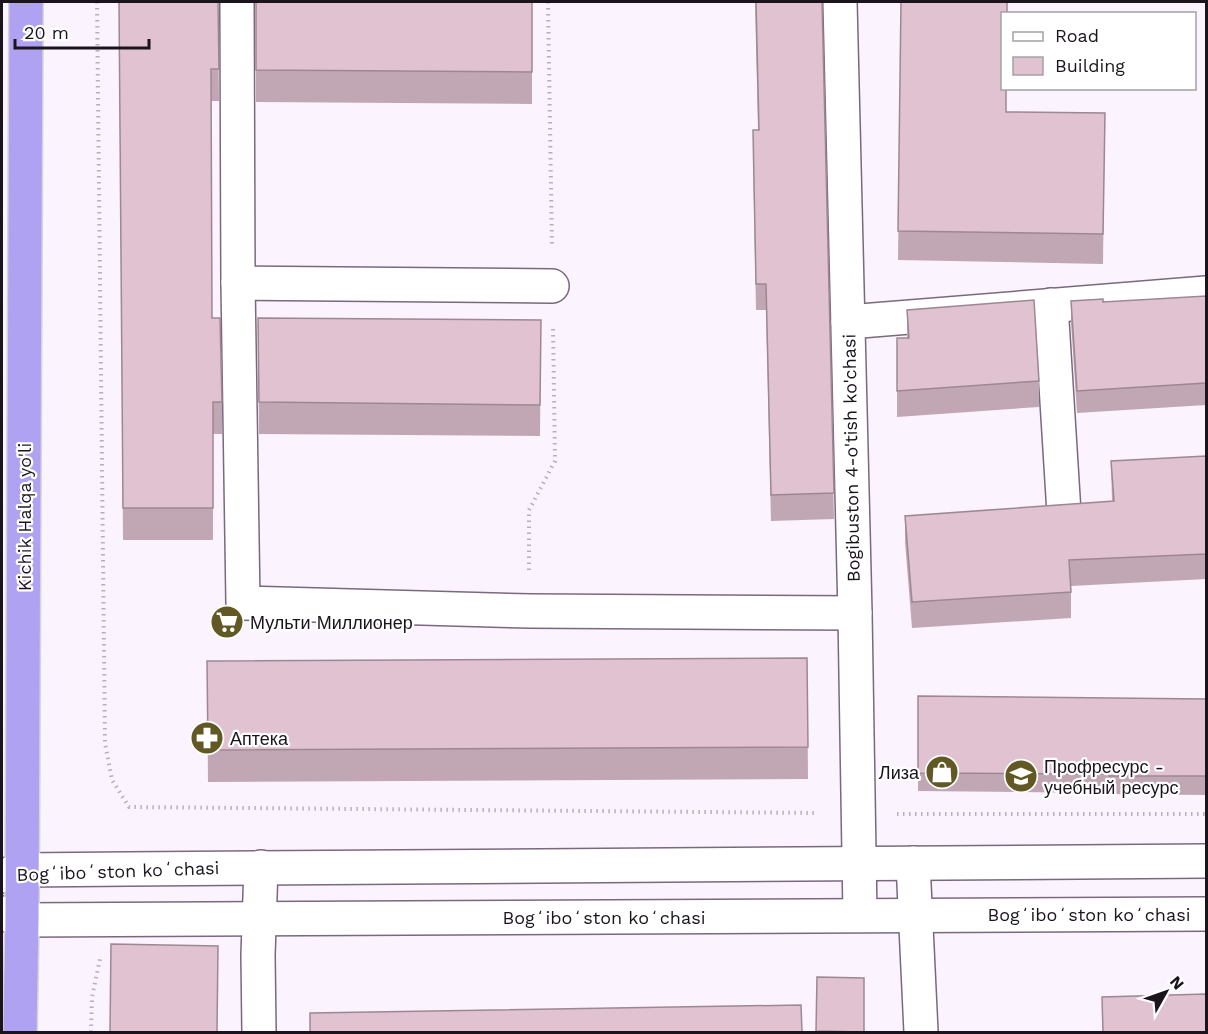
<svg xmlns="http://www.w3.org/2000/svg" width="1208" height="1034" viewBox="0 0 1208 1034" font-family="'Work Sans',sans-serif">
  <rect width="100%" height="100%" fill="#fbf3fe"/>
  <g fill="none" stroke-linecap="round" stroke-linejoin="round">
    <g stroke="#7a687f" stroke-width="36">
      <g id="minor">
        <path d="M237,2L238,283L243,603L530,611L855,613"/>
        <path d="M840,2L855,613L860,915"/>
        <path d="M238,283L552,286"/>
        <path d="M1051,305L1064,513"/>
        <path d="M848,322L1206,293"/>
        <path d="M913,863L921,1032"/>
        <path d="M2,876L22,870L128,869L1206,861"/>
        <path d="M2,913L22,920L1206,914"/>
        <path d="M259,1032L258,955L261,867"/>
      </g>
    </g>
    <g stroke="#d6d5d6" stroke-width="36">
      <path id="highway" d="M20,1032L22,920L26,2"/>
    </g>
    <g stroke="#b7b0ba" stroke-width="4" stroke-dasharray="1.5 4.5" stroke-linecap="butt">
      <path d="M97,2L105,743L112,780L129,807L818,813"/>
      <path d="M548,2L552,247"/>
      <path d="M529,570V510L555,461L553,326"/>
      <path d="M897,814H1206"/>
      <path d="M91,1032L92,997L100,959"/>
    </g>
    <use href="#minor" stroke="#fff" stroke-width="33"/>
    <use href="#highway" stroke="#afa2f2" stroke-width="33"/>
  </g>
  <g fill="#c1a7b4">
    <path d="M119,2H218L219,101H211L212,318L222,402V434H213V540H123Z"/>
    <path d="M256,2H532V104L256,102Z"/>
    <path d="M755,2H822L834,519L771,521L766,310H756L753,156V130H758Z"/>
    <path d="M901,2L1006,112L1105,113L1103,264L898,260Z"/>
    <path d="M1206,296V405L1077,413L1071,323V301L1103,302Z"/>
    <path d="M907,310L1039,381V407L897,417V338H907Z"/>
    <path d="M258,318L541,320L540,436L259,434Z"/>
    <path d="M1206,456V579L1071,586V618L912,628L905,542V516L1112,501L1111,461Z"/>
    <path d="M807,658L808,779L208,782L207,661Z"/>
    <path d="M918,696L1206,699V795L1109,794V793L918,791Z"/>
    <path d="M817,977L864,978V1032H816Z"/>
  </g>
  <g fill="#e0c2d1" stroke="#9d8892" stroke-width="1.5">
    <path d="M119,2H218L219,69H211L212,318H220L222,402H213V508H123Z"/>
    <path d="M256,2H532V72L256,70Z"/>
    <path d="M756,2H822L834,493L771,495L766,284H756L753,130H759Z"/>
    <path d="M901,2H1007V14H1002V88H1006V112L1105,113L1103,234L898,231Z"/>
    <path d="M1206,296V383L1077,391L1071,301L1103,299V302Z"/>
    <path d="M1034,300L1039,381L897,391V338H909L907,310Z"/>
    <path d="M258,318L541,320L540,405L259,402Z"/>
    <path d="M1206,456V554L1069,560L1071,592L912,602L905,516L1114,501L1111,461Z"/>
    <path d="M807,658L808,747L208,750L207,661Z"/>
    <path d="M918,696L1206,699V776H1109V774L918,773Z"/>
    <path d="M111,944L218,946L217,1032H110Z"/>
    <path d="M817,977L864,978V1032L816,1031Z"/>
    <path d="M1206,994V1032H1103L1102,997Z"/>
    <path d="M801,1005L802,1032H310V1013Z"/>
  </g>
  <defs>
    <g id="supermarket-disc" transform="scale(1.725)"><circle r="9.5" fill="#615824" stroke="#fff"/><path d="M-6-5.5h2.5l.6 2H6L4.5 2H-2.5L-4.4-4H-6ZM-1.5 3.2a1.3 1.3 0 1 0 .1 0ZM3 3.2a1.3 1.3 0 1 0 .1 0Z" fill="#fff"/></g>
    <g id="pharmacy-disc" transform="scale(1.725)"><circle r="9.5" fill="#615824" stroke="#fff"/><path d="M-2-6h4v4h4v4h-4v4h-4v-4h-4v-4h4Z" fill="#fff"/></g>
    <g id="shop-disc" transform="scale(1.725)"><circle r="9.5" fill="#615824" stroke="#fff"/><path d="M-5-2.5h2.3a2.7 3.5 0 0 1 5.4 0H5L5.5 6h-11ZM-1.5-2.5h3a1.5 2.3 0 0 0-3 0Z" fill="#fff"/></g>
    <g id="school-disc" transform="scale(1.725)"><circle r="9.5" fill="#615824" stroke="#fff"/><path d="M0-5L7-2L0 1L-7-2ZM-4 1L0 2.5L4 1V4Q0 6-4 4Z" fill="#fff"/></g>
  </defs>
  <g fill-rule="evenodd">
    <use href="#supermarket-disc" x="227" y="622"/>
    <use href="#pharmacy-disc" x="207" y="738"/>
    <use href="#shop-disc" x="942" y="772"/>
    <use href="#school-disc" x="1021" y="776"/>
  </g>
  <g text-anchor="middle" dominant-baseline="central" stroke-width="4.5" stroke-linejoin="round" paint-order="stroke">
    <g font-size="18" fill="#1b141d" stroke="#fff">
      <text transform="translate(851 458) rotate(-91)">Bogibuston 4-o'tish ko'chasi</text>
      <text transform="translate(24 517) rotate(-90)">Kichik Halqa yo'li</text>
      <text transform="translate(118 871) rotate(-2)">Bogʻiboʻston koʻchasi</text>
      <text x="1089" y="914">Bogʻiboʻston koʻchasi</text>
      <text x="604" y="917">Bogʻiboʻston koʻchasi</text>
    </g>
    <g font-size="18" fill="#1b141d" stroke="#fff" text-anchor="start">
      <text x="250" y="622">Мульти Миллионер</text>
      <text x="230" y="738">Аптека</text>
      <text x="1044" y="766">Профресурс -<tspan x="1044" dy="21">учебный ресурс</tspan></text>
      <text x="919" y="772" text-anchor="end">Лиза</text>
    </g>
  </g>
  <rect width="1208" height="1034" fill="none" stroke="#1b141d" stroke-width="6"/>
  <rect x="1001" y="12" width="195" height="78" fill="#ffffff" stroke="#a4a1a5" stroke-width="1.5"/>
  <rect x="1013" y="32" width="30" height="9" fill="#ffffff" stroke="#a4a1a5" stroke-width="1.5"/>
  <text x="1055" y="42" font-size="18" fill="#1b141d">Road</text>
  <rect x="1013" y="57" width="30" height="18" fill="#e0c2d1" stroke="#a4a1a5" stroke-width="1.5"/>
  <text x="1055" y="72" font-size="18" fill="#1b141d">Building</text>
  <g transform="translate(1166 992) rotate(50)" stroke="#ffffff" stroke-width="4.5" paint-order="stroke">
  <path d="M0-4.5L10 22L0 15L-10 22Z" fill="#1b141d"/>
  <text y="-9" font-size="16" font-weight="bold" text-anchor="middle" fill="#1b141d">N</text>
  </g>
  <path d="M15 39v9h134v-9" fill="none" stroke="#1b141d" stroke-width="3"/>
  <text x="24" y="39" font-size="18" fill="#1b141d" stroke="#ffffff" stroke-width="4.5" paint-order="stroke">20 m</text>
</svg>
